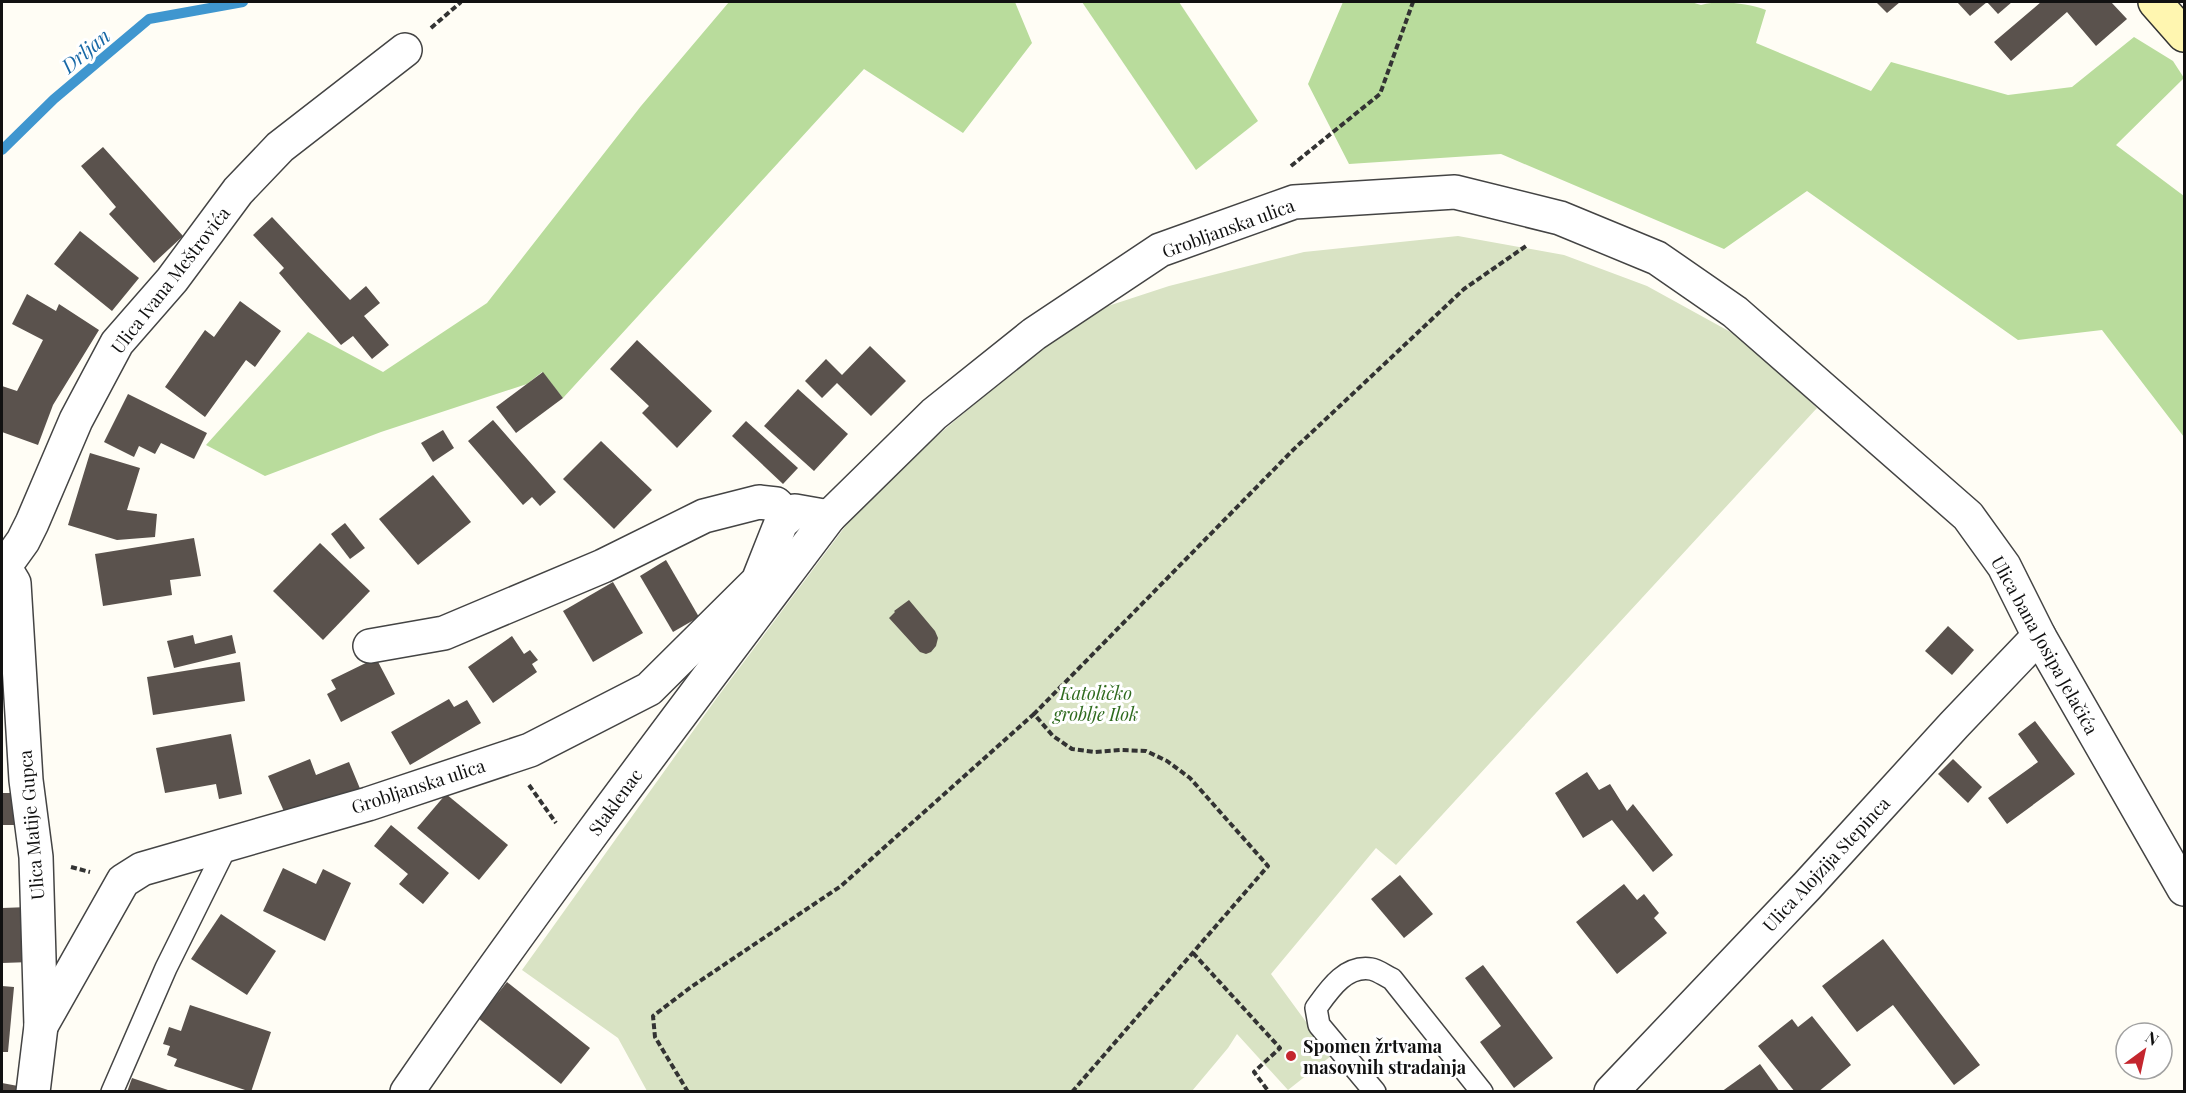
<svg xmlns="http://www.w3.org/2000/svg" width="2186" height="1093" viewBox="0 0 2186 1093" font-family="'Playfair Display',serif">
  <rect width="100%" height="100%" fill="#fffdf5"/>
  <g fill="#b9dc9c">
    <path d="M729,2H1015L1032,43L963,133L864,69L563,398L542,372L527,384L381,432L265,476L206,445L308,332L383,372L487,303L641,106Z"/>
    <path d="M1082,2H1179L1258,121L1196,170Z"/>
    <path d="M1343,2H1691L1701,5C1720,0 1747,3 1766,10L1756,43L1871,91L1891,62L2008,95L2072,87L2134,37L2173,61L2184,78L2116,145L2184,196V437L2102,330L2018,340L1807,191L1724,249L1501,154L1349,164L1308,84Z"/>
  </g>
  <path fill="#d9e3c4" d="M1458,236L1564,255L1647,286L1745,340L1817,408L1396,865L1376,848L1271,974L1331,1056L1288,1090L1237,1034L1228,1048L1192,1091H647L618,1038L522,970L716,699L865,500L894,467L931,441L1042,347L1108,306L1169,286L1304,252Z"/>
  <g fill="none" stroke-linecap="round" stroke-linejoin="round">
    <path stroke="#3f96cf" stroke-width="10" d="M2,150L54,99L149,19L243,2"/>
  </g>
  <g fill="#5a524d">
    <path d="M1876,2H1900L1887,13Z"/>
    <path d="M1957,2H1987L1970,16Z"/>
    <path d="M1987,2H2012L1998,14Z"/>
    <path d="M2041,2H2111L2127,19L2096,46L2067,12L2011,61L1994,42Z"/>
    <path d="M103,147L183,236L154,263L109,214L116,207L81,166Z"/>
    <path d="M272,217L350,300L366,286L380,303L364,316L389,345L372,359L353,336L341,345L279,273L284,268L253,235Z"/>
    <path d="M80,231L139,278L112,311L54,264Z"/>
    <path d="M27,294L56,311L59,304L99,330L53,405L38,445L2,432V386L17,391L43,340L12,324Z"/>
    <path d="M240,301L281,331L255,367L246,360L205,417L165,387L205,330L214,337Z"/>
    <path d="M637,340L712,411L677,448L642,413L649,406L610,369Z"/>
    <path d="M870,346L906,381L871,416L837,383L822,398L805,381L826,359L842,375Z"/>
    <path d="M543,372L563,398L516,433L496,407Z"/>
    <path d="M798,389L848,434L814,471L764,426Z"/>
    <path d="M128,394L207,433L194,459L161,443L155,454L139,446L134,457L104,442Z"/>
    <path d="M493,420L556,492L540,506L532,497L523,505L468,441Z"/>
    <path d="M746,421L798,468L783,484L732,436Z"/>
    <path d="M443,430L454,448L433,462L421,443Z"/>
    <path d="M601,441L652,490L614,529L563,479Z"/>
    <path d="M90,453L140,468L127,510L157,514L155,537L117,540L68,525Z"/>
    <path d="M433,475L471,522L418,565L379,519Z"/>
    <path d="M345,523L365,548L350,559L331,534Z"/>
    <path d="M194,538L201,576L170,580L172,595L103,606L95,554Z"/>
    <path d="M320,543L370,591L323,640L273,591Z"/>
    <path d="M666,560L699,617L673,632L640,576Z"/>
    <path d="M613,582L643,633L593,662L563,611Z"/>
    <path d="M909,600L935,631L938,638L936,646L931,652L926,654L920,652L889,618L895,612L894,611Z"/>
    <path d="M1948,626L1974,650L1952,675L1925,651Z"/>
    <path d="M193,635L195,644L232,635L236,653L174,668L167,641Z"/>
    <path d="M512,636L524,654L530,650L538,660L532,664L537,672L493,703L468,667Z"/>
    <path d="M376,658L395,694L341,722L327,694L336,689L331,680Z"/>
    <path d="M240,662L245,701L153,715L147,677Z"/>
    <path d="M449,699L454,707L467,700L481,723L410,765L391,732Z"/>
    <path d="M2035,721L2075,774L2007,824L1988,798L2038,762L2018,734Z"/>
    <path d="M231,734L242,794L219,799L216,784L165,793L156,748Z"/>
    <path d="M310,759L316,775L349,762L361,791L287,818L268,776Z"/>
    <path d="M1953,759L1982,787L1968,803L1938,774Z"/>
    <path d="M1587,772L1599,790L1610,784L1627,811L1633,804L1673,855L1653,872L1612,820L1583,838L1555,793Z"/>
    <rect x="2" y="793" width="19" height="32"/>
    <path d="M446,794L508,845L479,880L417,828Z"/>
    <path d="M391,825L449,873L423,904L399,884L408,874L374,846Z"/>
    <path d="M283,868L316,884L323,869L351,883L325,941L263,911Z"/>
    <path d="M1400,875L1433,914L1404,938L1371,899Z"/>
    <path d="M1624,884L1637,900L1644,894L1659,913L1654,918L1667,933L1617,974L1576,922Z"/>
    <path d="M29,907L31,962L2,963V908Z"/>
    <path d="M221,914L276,951L247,995L191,959Z"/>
    <path d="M1883,939L1980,1065L1954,1085L1893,1005L1857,1032L1822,986Z"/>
    <path d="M1483,965L1553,1058L1514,1088L1480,1042L1501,1026L1465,978Z"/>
    <path d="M507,982L590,1048L561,1084L478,1018Z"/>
    <path d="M2,986L14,987L8,1052H2Z"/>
    <path d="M190,1005L271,1032L251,1092L174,1066L177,1059L167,1055L170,1046L163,1044L169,1027L181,1031Z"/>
    <path d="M1812,1016L1851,1065L1818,1092H1795L1758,1046L1792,1019L1798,1027Z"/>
    <path d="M1760,1064L1780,1092H1721Z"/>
    <path d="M132,1078L171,1091V1092H127Z"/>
    <path d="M2,1083L18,1086L17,1092H2Z"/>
  </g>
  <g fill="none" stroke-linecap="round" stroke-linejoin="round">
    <g stroke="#444" stroke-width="24">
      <g id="service">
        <path d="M112,1092L166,968L227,845"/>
        <path d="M1375,1092L1319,1025L1316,1008C1329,990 1345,965 1371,969C1378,970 1385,976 1392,979L1482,1092"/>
      </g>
    </g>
    <g stroke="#444" stroke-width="36">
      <g id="minor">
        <path d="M5,566L23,541L32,523L76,420L117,343L172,280L238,191L280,147L405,50"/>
        <path d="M370,646L444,633L603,566L704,516L759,502L776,504L788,516"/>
        <path d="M41,1026L123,881L142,869L368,804L530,750L649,689L758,581L781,523L795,511L829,517L934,414L1034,334L1160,250L1294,202L1455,192L1560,218L1657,258L1735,312L1968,516L2004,566L2039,636L2184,889"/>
        <path d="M407,1092C542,896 686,707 829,517"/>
        <path d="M1611,1092L1807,886L1954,725L2039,636"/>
      </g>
    </g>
    <g stroke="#444" stroke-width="36">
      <path id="tertiary" d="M2,563L14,583L26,780L36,857L41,1026L33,1092"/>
    </g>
    <g stroke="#333" stroke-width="36">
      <path id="secondary" d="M2155,2L2184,35"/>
    </g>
    <g stroke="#333" stroke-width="4" stroke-dasharray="6 3" stroke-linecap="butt">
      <path d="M431,28L461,2"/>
      <path d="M1291,166L1380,94L1413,2"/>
      <path d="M529,785L556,823"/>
      <path d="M71,867L90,872"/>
      <path d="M1193,953L1280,1048L1254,1072L1269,1092"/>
      <path d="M688,1092L655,1037L653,1016L691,987L841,886L1034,714"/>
      <path d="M1072,1092L1268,866L1190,778L1167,761L1146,751L1120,750L1095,752L1072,749L1053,736L1034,714L1293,450L1464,289L1526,246"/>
    </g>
    <use href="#service" stroke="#fff" stroke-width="21"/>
    <use href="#minor" stroke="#fff" stroke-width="33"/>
    <use href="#tertiary" stroke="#fff" stroke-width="33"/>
    <use href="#secondary" stroke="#fff6b0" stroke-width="33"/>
  </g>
  <circle fill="#c4262e" stroke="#fff" stroke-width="2" cx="1291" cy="1056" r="6"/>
  <g text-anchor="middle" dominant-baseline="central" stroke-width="6" stroke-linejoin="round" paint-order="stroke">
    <g font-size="18" fill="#111" stroke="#fff">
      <text transform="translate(1228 228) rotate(-20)">Grobljanska ulica</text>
      <text transform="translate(170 280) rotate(-52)">Ulica Ivana Meštrovića</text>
      <text transform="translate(2045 645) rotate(61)">Ulica bana Josipa Jelačića</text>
      <text transform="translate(418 786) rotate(-18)">Grobljanska ulica</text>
      <text transform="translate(615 802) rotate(-54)">Staklenac</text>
      <text transform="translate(31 825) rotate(-95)">Ulica Matije Gupca</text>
      <text transform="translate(1826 864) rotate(-47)">Ulica Alojzija Stepinca</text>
    </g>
    <g font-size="18" font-style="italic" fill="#2f6b1f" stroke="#fff">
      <text x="1096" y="693">Katoličko<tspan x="1096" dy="21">groblje Ilok</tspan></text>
    </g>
    <g font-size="18" font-weight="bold" fill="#111" stroke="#fff" text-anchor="start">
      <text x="1303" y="1046">Spomen žrtvama<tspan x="1303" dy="21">masovnih stradanja</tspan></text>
    </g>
    <g font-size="20" font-style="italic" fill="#1768a6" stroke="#fff">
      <text transform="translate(85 50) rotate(-40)">Drljan</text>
    </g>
  </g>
  <rect width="2186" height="1093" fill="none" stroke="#111111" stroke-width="6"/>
  <g transform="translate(2144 1051) rotate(33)"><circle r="28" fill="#ffffff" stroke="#a0a0a0" stroke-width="1.5"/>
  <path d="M0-4.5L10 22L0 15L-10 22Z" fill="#c4262e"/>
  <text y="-9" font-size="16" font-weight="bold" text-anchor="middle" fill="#111111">N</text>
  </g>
</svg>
